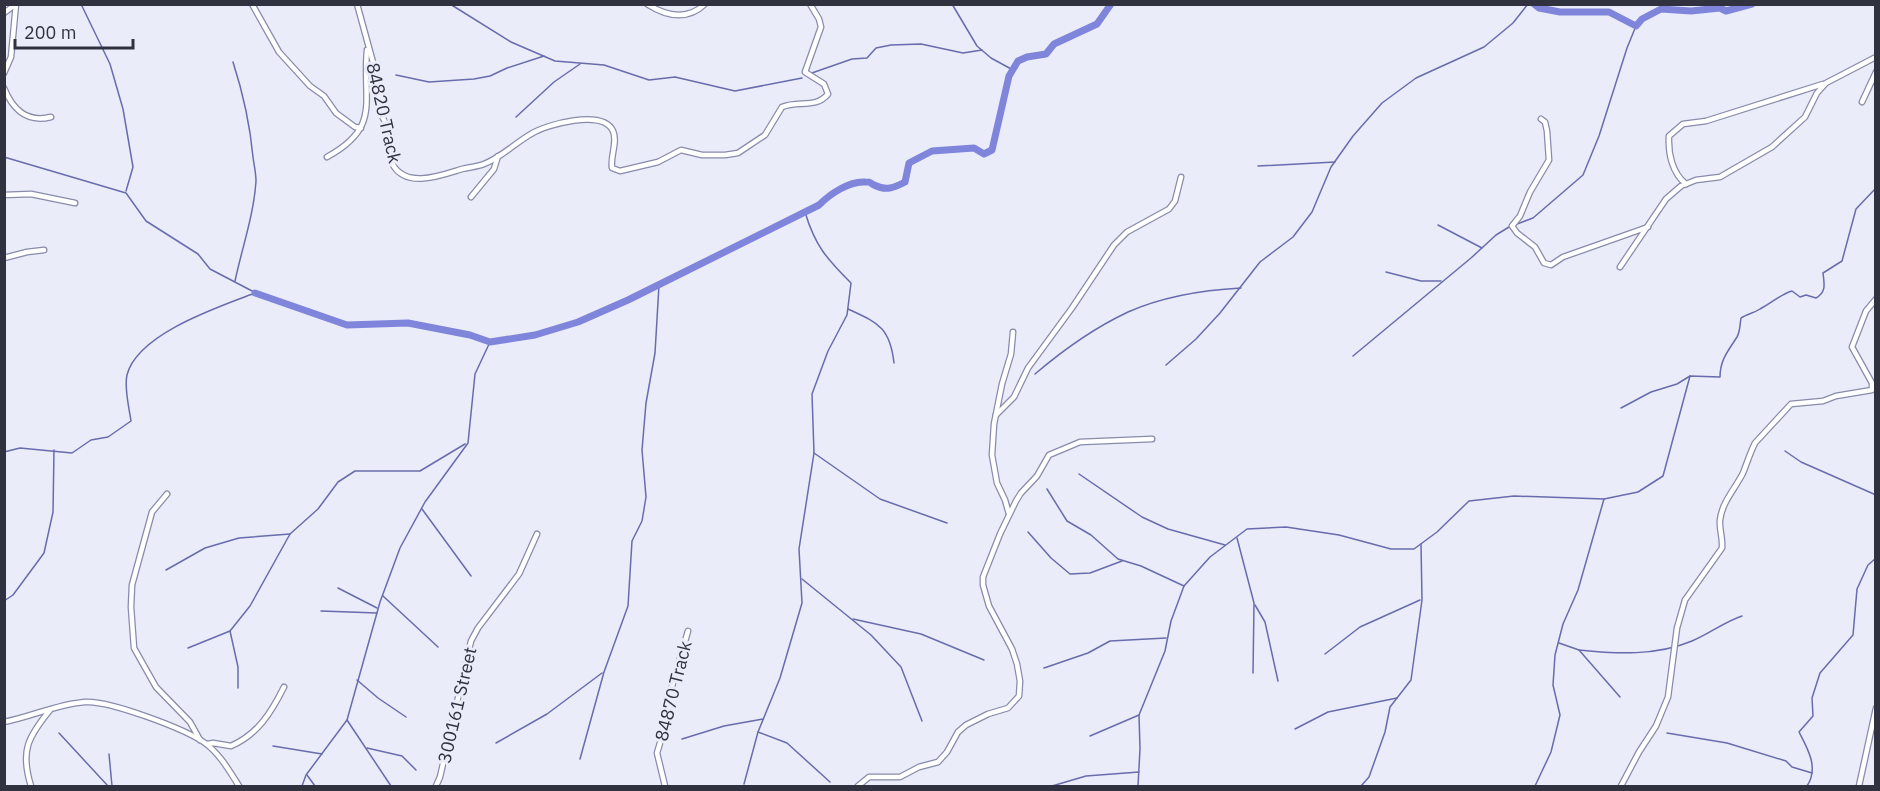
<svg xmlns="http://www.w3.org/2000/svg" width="1880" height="791" viewBox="0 0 1880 791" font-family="'IBM Plex Sans',sans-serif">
  <rect width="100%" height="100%" fill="#eaecf9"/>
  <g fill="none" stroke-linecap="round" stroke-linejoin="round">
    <g stroke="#686cac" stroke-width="1.5">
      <path d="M81,4L110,64L123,109L133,167L126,191"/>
      <path d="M450,4L511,42L555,61L604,65L649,80L675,77L735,91L802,78"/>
      <path d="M952,4L977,46L991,58L1013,70"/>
      <path d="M233,62C243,93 250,125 253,157C254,165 256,173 256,181C254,214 242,248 235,281"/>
      <path d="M809,74L852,59L867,58L876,48L891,45L921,44L963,53L982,50"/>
      <path d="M396,75L429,82L474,79L490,76L507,68L544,56"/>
      <path d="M516,117L554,82L580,64"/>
      <path d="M4,157L126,193L146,221L198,254L210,269L254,292"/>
      <path d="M1258,166L1335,162"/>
      <path d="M1517,224L1533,218L1583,175L1599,136L1627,48L1636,26"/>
      <path d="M1438,225L1482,248"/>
      <path d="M1386,272L1421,281H1441"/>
      <path d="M848,309C878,323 890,327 894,363"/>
      <path d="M1353,356L1471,258L1496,235L1509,227"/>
      <path d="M1166,365L1196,339L1220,313L1260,262L1293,237L1312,212L1331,167L1353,136L1382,103L1416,78L1484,47L1513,23L1528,4"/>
      <path d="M1035,374C1062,351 1096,327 1128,312C1162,297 1203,290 1241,288"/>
      <path d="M1621,408L1651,392L1677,384L1690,376"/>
      <path d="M1785,451L1801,462L1876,495"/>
      <path d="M4,452L20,448L72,453L91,440L108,437L131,421C129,407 124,388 127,375C137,334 218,307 255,293"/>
      <path d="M814,453L880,499L947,523"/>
      <path d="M1079,474L1142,517L1168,529L1225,545"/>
      <path d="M1047,489L1067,521L1091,535L1118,559L1141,566L1184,586"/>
      <path d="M422,509L471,576"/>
      <path d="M1028,532L1051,558L1070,574L1090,573L1122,561"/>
      <path d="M1237,538L1254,603L1253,673"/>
      <path d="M166,570L205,548L239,538L290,534"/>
      <path d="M802,579L871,635L901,667L922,721"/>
      <path d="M338,588L377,608"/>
      <path d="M383,596L438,647"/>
      <path d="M4,601L13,595L44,553L53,512L54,450"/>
      <path d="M1255,605L1265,622L1278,681"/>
      <path d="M321,611L377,613"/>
      <path d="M853,619L921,634L984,660"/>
      <path d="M230,631L238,667V688"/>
      <path d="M1559,643L1579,650L1620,697"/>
      <path d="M188,648L230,631L250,606L290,534L318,509L338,482L355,471H420L465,444"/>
      <path d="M1579,650C1617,654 1656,656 1692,641C1709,634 1724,622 1742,616"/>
      <path d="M1325,654L1360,627L1420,600"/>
      <path d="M1044,668L1088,653L1110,641L1166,638"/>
      <path d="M357,680L378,698L406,717"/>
      <path d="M347,720L391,786"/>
      <path d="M1295,729L1328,712L1397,698"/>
      <path d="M758,732L787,743L830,782"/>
      <path d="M59,733L108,786"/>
      <path d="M1667,733L1727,743L1786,761L1792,767L1812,773"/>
      <path d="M1090,736L1139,715"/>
      <path d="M682,739L724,726L763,719"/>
      <path d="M496,743L547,714L602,673"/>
      <path d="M273,746L322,754"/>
      <path d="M367,748L402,756L416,770"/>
      <path d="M109,754L112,786"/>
      <path d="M580,759L604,672L628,606L632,541L642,521L646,497L642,450L646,403L655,353L659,285"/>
      <path d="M307,775L315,786"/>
      <path d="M744,784L758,732L780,678L802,603L799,549L814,453L812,394L828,351L847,315L851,283C827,259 815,246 805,212"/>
      <path d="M302,786L306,775L347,720L380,602L400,548L425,502L468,443L475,374L490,342"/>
      <path d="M1052,786L1086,776L1139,772"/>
      <path d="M1138,786L1140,749L1139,715L1165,651L1171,621L1184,586L1210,557L1247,529L1286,527L1339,535L1391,549H1414L1437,532L1469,501L1514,496L1604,499L1638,492L1663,476L1690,376L1720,377C1720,360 1728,351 1737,337C1740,332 1740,324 1741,318C1747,314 1754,313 1760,309C1772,303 1779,295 1792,291L1800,297L1806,295L1816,298C1827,292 1824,283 1823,273L1842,261L1856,209L1876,188"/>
      <path d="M1361,786L1369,777L1385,732L1390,707L1411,680L1422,600L1421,544"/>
      <path d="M1535,786L1551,752L1560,715L1553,685L1555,655L1563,624L1578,590L1604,499"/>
      <path d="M1807,786C1819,768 1808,749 1799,732L1813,716L1812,698L1820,673L1853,635L1857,589L1868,565L1876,558"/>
    </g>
    <g stroke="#7f85da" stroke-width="7">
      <path d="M1534,4L1539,8L1560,12H1609L1636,26L1642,19L1661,9L1691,11L1720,8L1726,11L1752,4"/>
      <path d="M255,293L347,325L408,323L470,335L490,342L535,335L578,322L628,300L819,205C830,194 849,181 865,182C870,182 869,182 874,185C886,191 894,188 905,182L909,163L932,151L974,148L984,154L992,150L1009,76L1018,61L1027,57L1046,54L1054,44L1097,24L1111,4"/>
    </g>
    <g stroke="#888baa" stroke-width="7">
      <g id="minor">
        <path d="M252,4L279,52L310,86L324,96L336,113L355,127L361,128"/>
        <path d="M357,4L379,84L382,116L391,134L393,165C407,189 442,175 462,169C469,167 477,167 484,164C502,157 515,143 531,134C547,124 603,109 613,131C618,142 610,156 612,168L620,171L658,162L681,150L702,155H725L738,153L765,135L782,107C798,100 816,109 828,94L824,84L805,72L821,27L819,19L810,4"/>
        <path d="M647,4C666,16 687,21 705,4"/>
        <path d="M4,13L16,4"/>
        <path d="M4,73L11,57L16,4"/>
        <path d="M4,88C13,110 27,123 51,117"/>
        <path d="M1862,102L1876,72"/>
        <path d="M1541,119L1545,122L1547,131L1549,160L1530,192L1520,216L1512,226L1517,233L1535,247L1544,263L1551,265L1563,257L1648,227"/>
        <path d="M327,157C382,127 362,101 367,50"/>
        <path d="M1686,184C1672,173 1668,153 1669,136L1683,124L1706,121L1823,84"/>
        <path d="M4,195L31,194L75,203"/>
        <path d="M471,197L494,169L498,156"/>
        <path d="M4,258L27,252L44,250"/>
        <path d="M1620,267L1666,199L1681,186L1696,180L1720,177L1772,147L1805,117L1817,93L1826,83L1876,57"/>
        <path d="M996,415L1014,397L1028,368L1072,308L1114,245L1127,232L1169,209L1175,201L1181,177"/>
        <path d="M167,494L152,512L132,585L131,607L134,648L156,687L190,722L200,740"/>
        <path d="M1009,514L1005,500L997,483L992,455L994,424L1002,384L1011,354L1013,332"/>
        <path d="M4,722C31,717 57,704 85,702C109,700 185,729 205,743C220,754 230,772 239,786"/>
        <path d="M207,744L213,743L231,746C258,734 271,713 284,687"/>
        <path d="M31,786C20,751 28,737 50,710"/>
        <path d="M436,786L440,777L471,641L478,628L519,574L537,534"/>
        <path d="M665,786L657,753L671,706L668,700L688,631"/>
        <path d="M858,786L869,777H900L919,767L938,762L947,752L958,732L966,725L988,714L1008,708L1019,696L1020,681L1017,664L1012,649L989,606L983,585V577L1000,534L1016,501L1021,493L1037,476L1049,455L1080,442L1152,439"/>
        <path d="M1621,786L1639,752L1656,726L1668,697L1677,628L1685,600L1722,548C1723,538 1719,529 1720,520C1722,502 1735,489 1743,473C1747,463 1750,453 1755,443L1791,404L1823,401L1836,396L1872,390V383L1852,347L1866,311L1876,299"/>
        <path d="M1859,786L1876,708"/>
      </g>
    </g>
    <use href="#minor" stroke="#fff" stroke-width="4.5"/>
  </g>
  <g text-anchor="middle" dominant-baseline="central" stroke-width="6" stroke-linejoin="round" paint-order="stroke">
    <g font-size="18" fill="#31323f" stroke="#eaecf9">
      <text transform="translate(384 113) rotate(77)">84820 Track</text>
      <text transform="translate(673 691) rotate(-76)">84870 Track</text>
      <text transform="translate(457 705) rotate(-77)">300161 Street</text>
    </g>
  </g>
  <rect width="1880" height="791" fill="none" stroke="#31323f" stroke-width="12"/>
  <path d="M15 39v9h118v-9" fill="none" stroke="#31323f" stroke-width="3"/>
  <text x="24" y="39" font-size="18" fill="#31323f" stroke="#eaecf9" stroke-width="4.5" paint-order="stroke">200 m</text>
</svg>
